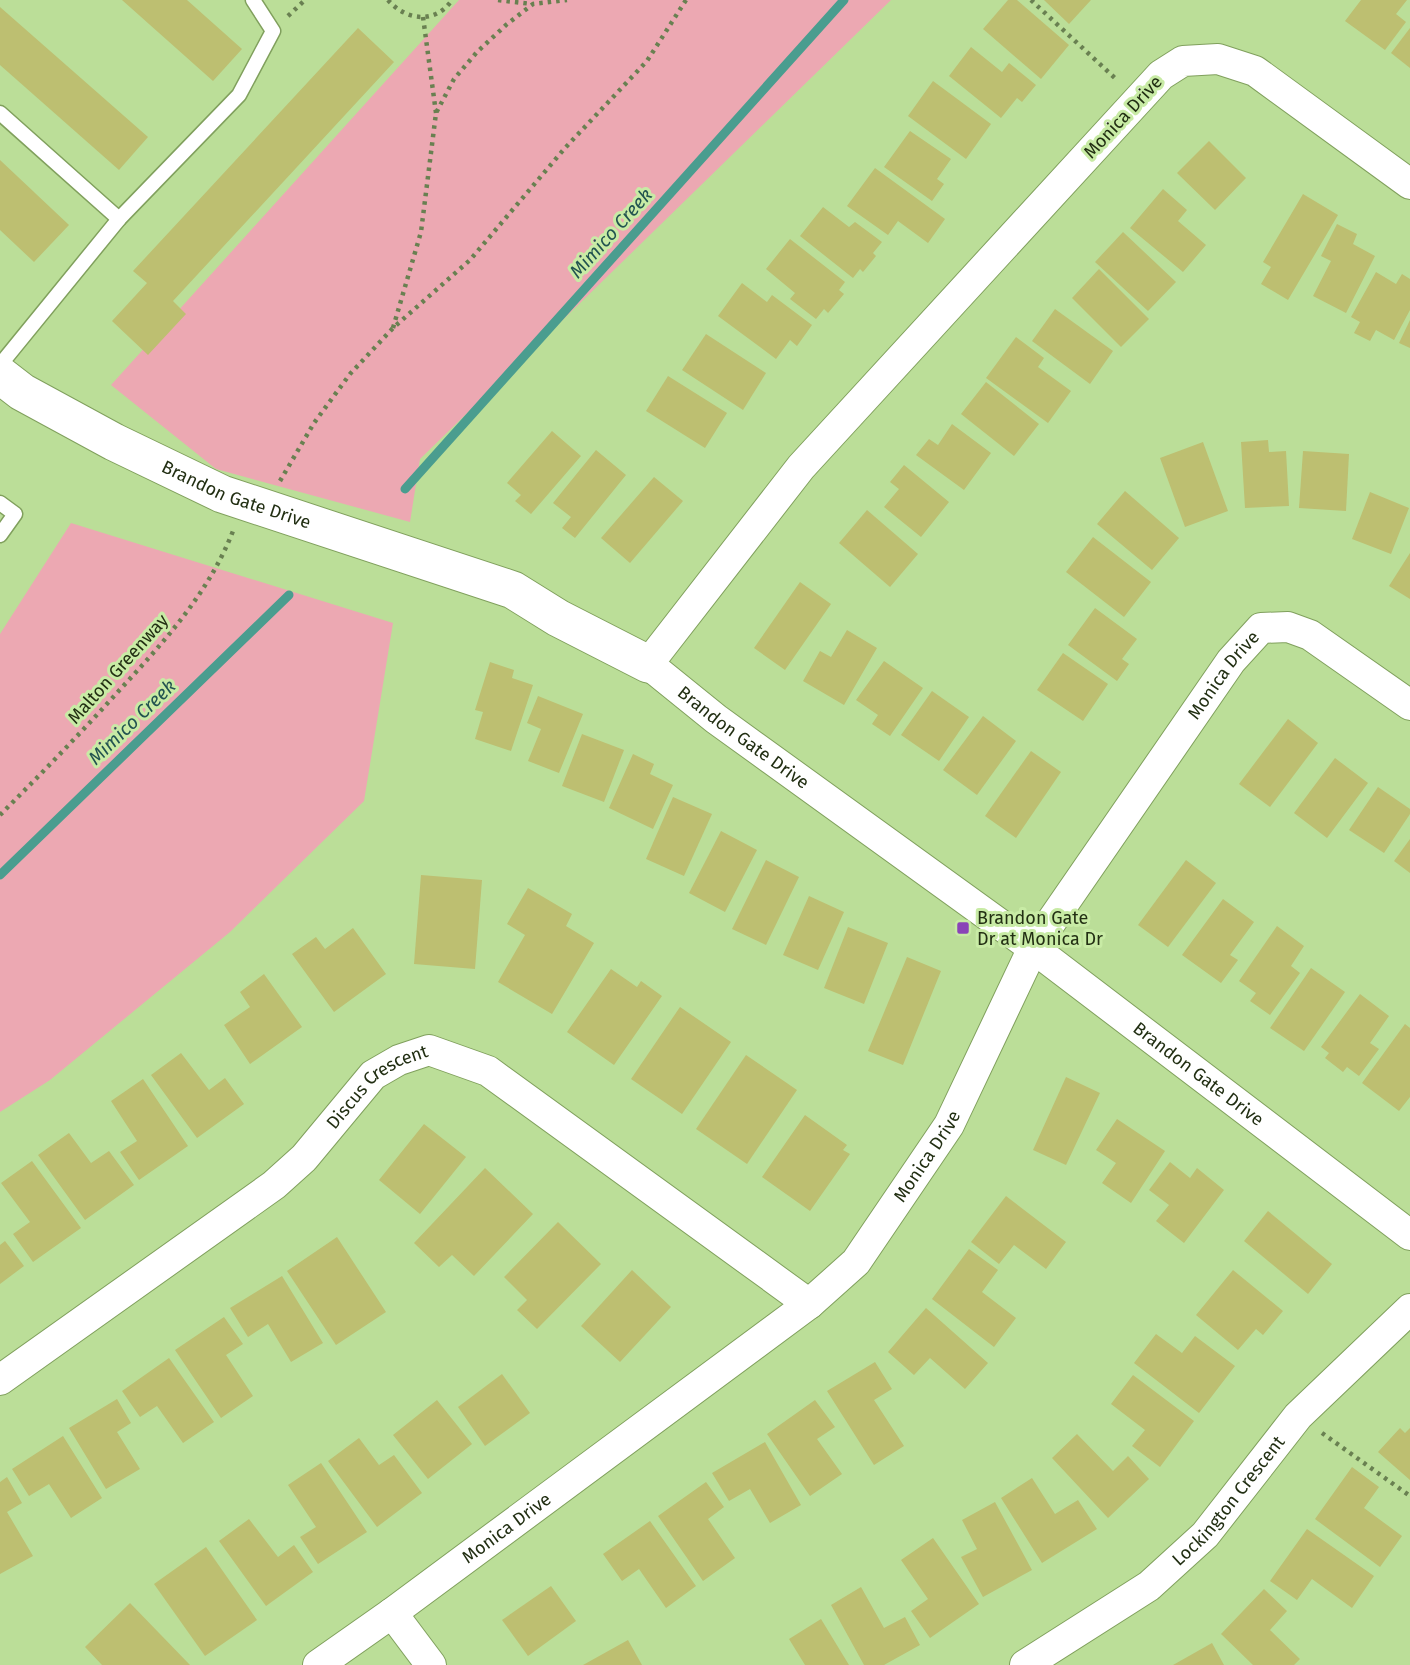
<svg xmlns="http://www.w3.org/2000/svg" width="1410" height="1665" viewBox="0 0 1410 1665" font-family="'Fira Sans',sans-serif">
  <rect width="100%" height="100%" fill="#bbde98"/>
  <g fill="#eca8b2">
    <path d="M459,0H891L420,459L410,522L216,469L111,385Z"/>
    <path d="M71,523L393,623L364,801L230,932L50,1080L0,1112V634Z"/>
  </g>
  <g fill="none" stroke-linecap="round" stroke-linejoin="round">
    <g stroke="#4a9d8f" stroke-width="9">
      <path d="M405,489L844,0"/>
      <path d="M0,875L289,595"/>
    </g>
  </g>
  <g fill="#bdbf71">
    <path d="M122,0H187L242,49L213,81Z"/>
    <path d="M1008,0H1017L1069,45L1041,79L983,29Z"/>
    <path d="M1044,0H1091L1069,24Z"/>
    <path d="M1361,0H1407L1396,14L1406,22L1385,50L1345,21Z"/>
    <path d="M0,7L148,137L119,170L0,65Z"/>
    <path d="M358,28L394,62L173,301L186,314L148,355L112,321L147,283L133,271Z"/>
    <path d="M1410,28V68L1391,53Z"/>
    <path d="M971,47L1002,72L1009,63L1036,85L1022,102L1017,98L1001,118L949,76Z"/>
    <path d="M933,81L991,124L966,159L908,116Z"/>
    <path d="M910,131L951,159L937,179L944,184L932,201L884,167Z"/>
    <path d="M1209,141L1246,178L1215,210L1177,173Z"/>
    <path d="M0,160L69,225L34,262L0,230Z"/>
    <path d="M875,168L945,219L928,243L898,221L888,235L847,206Z"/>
    <path d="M1163,189L1187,210L1178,221L1206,245L1183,272L1130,228Z"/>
    <path d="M1303,194L1338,215L1288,300L1261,284L1271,267L1263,262Z"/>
    <path d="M823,207L849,227L855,222L882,242L873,253L876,256L863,272L860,269L853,278L800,236Z"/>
    <path d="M1337,224L1357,234L1353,244L1375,256L1346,313L1313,296L1331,261L1321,256Z"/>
    <path d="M1123,232L1176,282L1148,311L1095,262Z"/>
    <path d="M790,239L845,282L839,290L844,294L828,313L824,309L816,319L790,299L795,293L766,269Z"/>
    <path d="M1099,269L1149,319L1121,347L1072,298Z"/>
    <path d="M1376,272L1396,284L1402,274L1410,279V310L1394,340L1376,330L1370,341L1354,333L1360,322L1351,317Z"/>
    <path d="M742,283L767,302L772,295L812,325L797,346L790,340L776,359L718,316Z"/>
    <path d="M1055,309L1113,351L1090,384L1032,341Z"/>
    <path d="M1410,320V348L1399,343Z"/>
    <path d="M706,334L766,373L743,410L682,370Z"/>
    <path d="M1016,337L1044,358L1038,367L1071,391L1048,423L986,378Z"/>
    <path d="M668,376L727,413L705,448L646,411Z"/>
    <path d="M986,382L1039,424L1014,456L961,414Z"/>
    <path d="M952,424L991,453L964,490L916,455L929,439L938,445Z"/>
    <path d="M552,431L581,456L531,514L515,501L521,495L507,483Z"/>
    <path d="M1268,440L1269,452L1286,451L1289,506L1245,508L1241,442Z"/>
    <path d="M1203,442L1228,511L1185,527L1160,458Z"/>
    <path d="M596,450L626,475L575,538L562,528L571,517L553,503Z"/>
    <path d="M1303,451L1349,454L1346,511L1299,508Z"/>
    <path d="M904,465L949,502L921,537L884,507L899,489L890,482Z"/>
    <path d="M654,477L683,501L630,563L601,538Z"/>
    <path d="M1125,491L1179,538L1152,570L1097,524Z"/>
    <path d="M1370,492L1409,508L1391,554L1352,539Z"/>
    <path d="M867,510L918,554L890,587L839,543Z"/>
    <path d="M1093,537L1151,582L1124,617L1066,572Z"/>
    <path d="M1410,553V599L1389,586Z"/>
    <path d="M800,582L831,604L785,670L754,648Z"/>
    <path d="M1095,608L1137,639L1122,659L1129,664L1117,681L1068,645Z"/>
    <path d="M847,630L877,648L844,705L803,681L820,651L831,657Z"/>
    <path d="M1063,653L1108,684L1083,721L1037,690Z"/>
    <path d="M884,661L923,688L890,736L872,724L878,715L856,700Z"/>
    <path d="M490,662L514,670L512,678L533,685L511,751L475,739L483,712L475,710Z"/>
    <path d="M932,691L969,717L939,761L901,735Z"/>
    <path d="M538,696L583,714L559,773L528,761L541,729L527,723Z"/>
    <path d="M983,716L1016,741L977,795L943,770Z"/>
    <path d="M1288,719L1318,743L1270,807L1239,784Z"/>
    <path d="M582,734L624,750L604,802L562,786Z"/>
    <path d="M1031,751L1061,772L1016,838L985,816Z"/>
    <path d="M633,754L654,764L650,774L673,785L653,829L609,808Z"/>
    <path d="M1335,758L1368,783L1327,838L1294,813Z"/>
    <path d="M1378,787L1410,809V814L1384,853L1349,830Z"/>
    <path d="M673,797L712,814L684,876L646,859Z"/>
    <path d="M721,831L757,850L725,912L689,893Z"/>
    <path d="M1410,839V873L1394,861Z"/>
    <path d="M766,860L799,877L766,945L732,929Z"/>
    <path d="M1186,860L1216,883L1168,947L1138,925Z"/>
    <path d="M421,875L482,880L475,969L414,964Z"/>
    <path d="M528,888L572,914L566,926L594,943L552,1014L498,982L525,935L507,924Z"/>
    <path d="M809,896L844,912L818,970L783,955Z"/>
    <path d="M1223,899L1254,922L1230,955L1238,960L1221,983L1182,955Z"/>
    <path d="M1277,926L1304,946L1291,966L1300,973L1270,1015L1250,1001L1256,993L1239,981Z"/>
    <path d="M848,927L888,943L864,1004L824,988Z"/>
    <path d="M353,928L386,974L334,1012L292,954L316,937L325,949Z"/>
    <path d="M907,957L941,971L903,1065L868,1051Z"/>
    <path d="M1311,968L1345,992L1304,1051L1270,1028Z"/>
    <path d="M611,969L637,987L641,981L662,996L614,1065L567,1032Z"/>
    <path d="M264,974L302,1027L250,1064L224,1025L250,1007L240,992Z"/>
    <path d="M1360,994L1389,1016L1370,1043L1379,1049L1359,1076L1347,1067L1343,1072L1325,1058L1329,1053L1321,1047Z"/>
    <path d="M680,1007L731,1042L682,1114L631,1079Z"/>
    <path d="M1405,1024L1410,1028V1097L1399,1111L1362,1083Z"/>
    <path d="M181,1053L209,1090L225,1078L244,1104L197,1138L151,1075Z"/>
    <path d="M746,1055L797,1090L747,1164L696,1129Z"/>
    <path d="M1066,1077L1100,1093L1066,1165L1033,1150Z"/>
    <path d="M143,1079L188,1146L139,1180L120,1152L137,1141L111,1101Z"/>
    <path d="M805,1115L847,1145L843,1150L850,1154L810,1211L762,1177Z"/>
    <path d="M1117,1119L1165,1151L1131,1203L1102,1183L1116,1163L1096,1150Z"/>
    <path d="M424,1124L466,1157L420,1214L379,1180Z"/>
    <path d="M69,1133L91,1163L109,1151L134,1185L85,1220L38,1155Z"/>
    <path d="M32,1161L81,1228L33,1262L13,1234L30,1222L1,1183Z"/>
    <path d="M1170,1162L1190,1178L1197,1168L1224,1190L1184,1243L1156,1221L1169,1205L1149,1190Z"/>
    <path d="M485,1168L533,1214L474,1276L452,1255L439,1267L414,1243Z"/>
    <path d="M1006,1196L1066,1242L1046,1269L1014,1245L999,1264L971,1242Z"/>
    <path d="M1268,1211L1332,1264L1308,1294L1244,1241Z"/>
    <path d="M558,1222L601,1264L537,1329L517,1310L527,1300L504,1277Z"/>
    <path d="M337,1237L386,1312L336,1345L287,1271Z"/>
    <path d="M5,1241L24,1266L0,1284V1245Z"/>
    <path d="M969,1249L998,1270L982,1292L1016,1318L994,1347L932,1299Z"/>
    <path d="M632,1270L671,1307L620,1362L581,1326Z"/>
    <path d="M1233,1270L1283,1311L1263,1335L1256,1329L1238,1350L1196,1315Z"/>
    <path d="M282,1276L323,1343L291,1362L268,1324L248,1337L230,1308Z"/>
    <path d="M926,1308L988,1363L965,1389L930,1358L914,1375L888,1352Z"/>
    <path d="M224,1317L243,1344L226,1355L253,1396L221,1418L175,1350Z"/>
    <path d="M1156,1334L1182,1353L1195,1336L1235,1366L1199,1413L1134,1363Z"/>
    <path d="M169,1358L214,1422L183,1443L157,1406L140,1417L122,1391Z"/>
    <path d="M875,1362L892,1389L874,1400L904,1446L874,1465L827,1391Z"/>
    <path d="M502,1374L530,1413L485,1446L458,1407Z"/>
    <path d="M1133,1375L1194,1421L1160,1467L1132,1446L1145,1430L1111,1404Z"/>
    <path d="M117,1399L131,1423L117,1432L140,1469L106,1489L69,1428Z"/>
    <path d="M437,1400L472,1444L428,1479L393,1435Z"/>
    <path d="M815,1400L835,1427L817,1439L842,1474L810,1496L767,1434Z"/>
    <path d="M1400,1428L1405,1433L1410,1428V1480L1378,1452Z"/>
    <path d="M1077,1434L1113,1471L1128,1456L1149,1479L1108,1518L1052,1458Z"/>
    <path d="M63,1436L102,1498L71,1518L49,1484L29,1496L12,1469Z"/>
    <path d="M359,1438L379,1465L394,1455L422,1493L377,1527L328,1461Z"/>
    <path d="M765,1442L801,1505L770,1523L750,1489L729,1501L712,1473Z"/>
    <path d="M321,1463L367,1532L318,1564L300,1537L316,1527L288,1485Z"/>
    <path d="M1352,1467L1379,1487L1364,1508L1402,1536L1380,1567L1315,1519Z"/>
    <path d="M7,1477L22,1503L7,1512L33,1556L0,1574V1482Z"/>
    <path d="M1032,1478L1055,1514L1078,1500L1097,1529L1042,1563L1001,1498Z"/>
    <path d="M706,1482L724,1507L708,1519L735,1558L703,1581L658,1516Z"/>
    <path d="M995,1502L1032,1570L983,1597L961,1557L977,1549L962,1520Z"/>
    <path d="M249,1519L278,1557L294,1545L313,1572L266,1606L219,1541Z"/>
    <path d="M650,1521L696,1586L666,1608L639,1569L622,1581L603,1554Z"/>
    <path d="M1307,1529L1374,1576L1352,1608L1312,1579L1297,1600L1270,1581Z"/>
    <path d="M933,1538L979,1604L930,1638L911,1611L928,1599L901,1560Z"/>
    <path d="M206,1547L257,1620L205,1656L154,1584Z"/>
    <path d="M551,1586L576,1621L528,1656L502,1620Z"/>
    <path d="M861,1587L884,1628L905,1617L920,1645L884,1665H864L831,1605Z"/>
    <path d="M1264,1589L1287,1611L1270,1630L1300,1659L1294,1665H1253L1221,1634Z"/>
    <path d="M130,1603L190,1665H102L85,1647Z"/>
    <path d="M821,1619L849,1665H805L789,1639Z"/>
    <path d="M628,1640L642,1665H583Z"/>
    <path d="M1212,1643L1224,1665H1173Z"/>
  </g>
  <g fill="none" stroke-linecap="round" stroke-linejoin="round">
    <g stroke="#80a05d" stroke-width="17">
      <g id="service">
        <path d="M0,113L119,219"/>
        <path d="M0,365L119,219L239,95L273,31L253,0"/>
        <path d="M0,503L15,514L0,535"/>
      </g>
    </g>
    <g stroke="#80a05d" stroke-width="32">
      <g id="minor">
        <path id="s1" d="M1410,184L1255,71L1218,59L1183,61L1161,75L801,467L648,664L716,719L1033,948L1410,1235"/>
        <path id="s2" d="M0,1380L274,1185L304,1158L373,1075L399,1060L429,1050L488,1071L809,1304"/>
        <path d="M392,1613L431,1665"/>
        <path id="s3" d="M318,1665L392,1613L809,1304L856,1262L949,1125L1033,948L1231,661L1261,628L1288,627L1310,635L1410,705"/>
        <path id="s4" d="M1025,1665L1149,1586L1205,1535L1298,1416L1410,1309"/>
      </g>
    </g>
    <g stroke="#80a05d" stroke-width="39">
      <g id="tertiary">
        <path id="s5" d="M0,375L22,392L114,442L222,494L513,590L558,618L648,664"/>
      </g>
    </g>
    <g stroke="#698051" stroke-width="4.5" stroke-dasharray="3.5 5" stroke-linecap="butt">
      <path d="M388,0C405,20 435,25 452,0"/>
      <path d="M498,0L532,4"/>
      <path d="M1031,0L1117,80"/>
      <path d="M288,16L305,0"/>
      <path d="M423,17L436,113"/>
      <path d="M393,328L421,232L436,113L454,79L477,52L506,25L533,4L567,0"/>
      <path d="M280,481L314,423L350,374L393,328L470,260L565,148L647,61L686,0"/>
      <path d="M0,815C39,776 78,736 115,695C161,645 208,595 233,531"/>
      <path d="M1322,1433L1410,1496"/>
    </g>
    <use href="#service" stroke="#fff" stroke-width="14"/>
    <use href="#minor" stroke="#fff" stroke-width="30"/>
    <use href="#tertiary" stroke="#fff" stroke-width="37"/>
  </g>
  <rect fill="#8a44b7" stroke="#c8eba5" stroke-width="2.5" x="956" y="921" width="14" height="14" rx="3.5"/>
  <g text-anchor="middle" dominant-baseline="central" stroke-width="6" stroke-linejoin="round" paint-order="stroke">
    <g font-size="18" fill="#222f13" stroke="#c8eba5">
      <text transform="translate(1123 117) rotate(-47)">Monica Drive</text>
      <text stroke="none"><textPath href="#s5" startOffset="266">Brandon Gate Drive</textPath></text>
      <text transform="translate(118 669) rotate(-48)">Malton Greenway</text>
      <text stroke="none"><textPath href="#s3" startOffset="1367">Monica Drive</textPath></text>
      <text stroke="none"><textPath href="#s1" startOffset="1194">Brandon Gate Drive</textPath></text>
      <text stroke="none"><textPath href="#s1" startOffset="1760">Brandon Gate Drive</textPath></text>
      <text stroke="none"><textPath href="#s2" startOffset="481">Discus Crescent</textPath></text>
      <text stroke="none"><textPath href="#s3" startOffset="800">Monica Drive</textPath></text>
      <text stroke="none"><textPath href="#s4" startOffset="264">Lockington Crescent</textPath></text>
      <text stroke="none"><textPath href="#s3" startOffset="233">Monica Drive</textPath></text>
    </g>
    <g font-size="18" fill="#222f13" stroke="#c8eba5" text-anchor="start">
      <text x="977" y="918">Brandon Gate<tspan x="977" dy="21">Dr at Monica Dr</tspan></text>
    </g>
    <g font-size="19" font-style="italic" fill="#225350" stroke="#c8eba5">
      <text transform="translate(611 233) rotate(-48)">Mimico Creek</text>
      <text transform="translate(132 722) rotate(-44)">Mimico Creek</text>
    </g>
  </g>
</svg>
